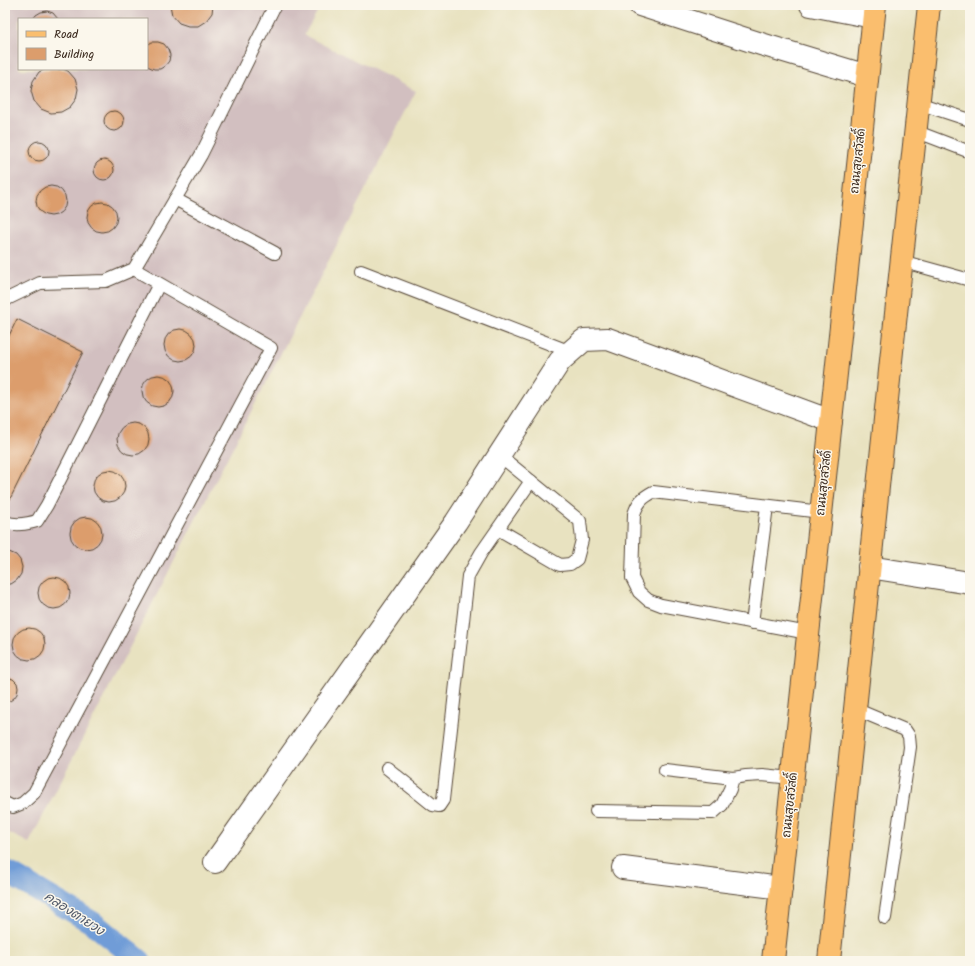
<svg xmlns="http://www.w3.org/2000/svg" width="975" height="966" viewBox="0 0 975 966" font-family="Kalam,'Playpen Sans Thai',sans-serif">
  <rect width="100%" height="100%" fill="#fbf7ec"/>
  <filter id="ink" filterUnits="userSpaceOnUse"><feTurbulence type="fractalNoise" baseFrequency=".025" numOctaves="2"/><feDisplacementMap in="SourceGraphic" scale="8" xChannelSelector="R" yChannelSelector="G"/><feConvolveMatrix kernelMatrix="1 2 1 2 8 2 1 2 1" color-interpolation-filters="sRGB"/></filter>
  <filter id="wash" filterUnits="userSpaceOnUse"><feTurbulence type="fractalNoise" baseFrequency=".012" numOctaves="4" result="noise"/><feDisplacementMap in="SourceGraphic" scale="16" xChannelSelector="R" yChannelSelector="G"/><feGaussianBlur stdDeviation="0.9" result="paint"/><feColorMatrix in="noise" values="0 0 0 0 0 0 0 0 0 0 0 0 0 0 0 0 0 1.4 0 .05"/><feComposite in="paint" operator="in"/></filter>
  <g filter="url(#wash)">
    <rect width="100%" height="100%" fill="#e8e2c0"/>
    <path fill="#d2bfc0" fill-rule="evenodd" d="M5,5H321L304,35L416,91L29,843L5,831ZM19,19H147V69H19Z"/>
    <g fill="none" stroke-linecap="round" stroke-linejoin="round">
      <path stroke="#6f9cd7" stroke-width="23" d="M5,871L93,923L140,961"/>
    </g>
    <g id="blocks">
      <g fill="#dc9d6c">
        <path d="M170,5H213L212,13L206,21L198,26H188L179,23L172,15Z"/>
        <path d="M47,11L53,13L58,19H33L36,15L41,12Z"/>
        <path d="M152,42H158L164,44L168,49L170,55L169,61L165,66L160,69H154L147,66V45Z"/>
        <path d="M45,69H63L68,71L75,79L78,89L76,99L70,107L61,112L51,113L41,109L34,101L31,91L33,81L39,72Z"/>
        <circle cx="114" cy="121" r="10"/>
        <circle cx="39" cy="151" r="10"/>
        <circle cx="104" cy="170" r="10"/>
        <circle cx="51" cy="201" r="15"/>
        <circle cx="102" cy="217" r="15"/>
        <path d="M17,319L83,352L9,501L5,499V344Z"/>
        <circle cx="180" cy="345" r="16"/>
        <circle cx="158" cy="391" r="16"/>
        <circle cx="133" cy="439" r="16"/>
        <circle cx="109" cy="486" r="16"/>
        <circle cx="86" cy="533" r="16"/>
        <path d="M9,552L16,555L20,560L22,567L21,574L17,580L11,584H5V553Z"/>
        <circle cx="54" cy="593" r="16"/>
        <circle cx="29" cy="644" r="16"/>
        <path d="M5,678H9L13,679L17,683L18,688L17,694L14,698L10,701H5Z"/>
      </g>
    </g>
  </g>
  <g filter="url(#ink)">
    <use href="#blocks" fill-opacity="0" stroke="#554636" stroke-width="1"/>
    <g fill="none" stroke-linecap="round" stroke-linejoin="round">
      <g stroke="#554636" stroke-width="14">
        <g id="service">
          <path d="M918,103L970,120"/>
          <path d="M915,131L970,152"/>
          <path d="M175,199L275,253"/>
          <path d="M901,261L970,280"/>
          <path d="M361,271L571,352"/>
          <path d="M5,301L7,299L40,283L106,281L134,269L201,155L275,5"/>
          <path d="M5,522C16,526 26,524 37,521L47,505L159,284"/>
          <path d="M498,529L560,565L570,564L577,559L582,540L580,521L499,455"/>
          <path d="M752,623L767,506"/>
          <path d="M808,633L661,605L648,600L639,592L632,578L634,514C638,502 642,498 653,492L821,512"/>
          <path d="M855,709L905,730L909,736L910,747L885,918"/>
          <path d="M387,768L433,805L439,806L443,800L468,576L481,553L531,481"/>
          <path d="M665,770L733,778"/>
          <path d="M5,803L13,807L23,803L34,793L271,348L134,269"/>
          <path d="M596,811L713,813L722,805L730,789L733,778L746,776L762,775L792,778"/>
        </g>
      </g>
      <g stroke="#554636" stroke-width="24">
        <g id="minor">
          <path d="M640,5L761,44L867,76"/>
          <path d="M811,5L873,17"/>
          <path d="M869,567L970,583"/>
          <path d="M215,862L456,522L560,361L584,340L608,339L831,421"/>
          <path d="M623,868L781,888"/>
        </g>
      </g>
      <g stroke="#554636" stroke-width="24">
        <g id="primary">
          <path d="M773,961L831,421L875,5"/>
          <path d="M829,961L892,351L929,5"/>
        </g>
      </g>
      <use href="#service" stroke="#fff" stroke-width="12"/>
      <use href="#minor" stroke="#fff" stroke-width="22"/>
      <use href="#primary" stroke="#fabe6e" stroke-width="22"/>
    </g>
  </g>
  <g text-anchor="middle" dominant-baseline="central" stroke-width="3" stroke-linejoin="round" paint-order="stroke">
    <g font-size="12" fill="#3b2a1e" stroke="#fbf7ec">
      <text transform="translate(858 161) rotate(-84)">ถนนสุขสวัสดิ์</text>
      <text transform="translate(824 483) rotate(-84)">ถนนสุขสวัสดิ์</text>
      <text transform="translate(790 805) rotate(-84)">ถนนสุขสวัสดิ์</text>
    </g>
    <g font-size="13" font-style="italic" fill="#505868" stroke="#fbf7ec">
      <text transform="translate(74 914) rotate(33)">คลองตายวง</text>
    </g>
  </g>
  <rect width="975" height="966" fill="none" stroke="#fbf7ec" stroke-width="20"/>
  <rect x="18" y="18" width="130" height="52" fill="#fbf7ec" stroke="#aea59a"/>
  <rect x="26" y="31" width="20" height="6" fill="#fabe6e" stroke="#aea59a"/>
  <text x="54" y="38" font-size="12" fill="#3b2a1e">Road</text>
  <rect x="26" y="48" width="20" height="12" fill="#dc9d6c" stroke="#aea59a"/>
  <text x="54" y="58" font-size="12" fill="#3b2a1e">Building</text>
</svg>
